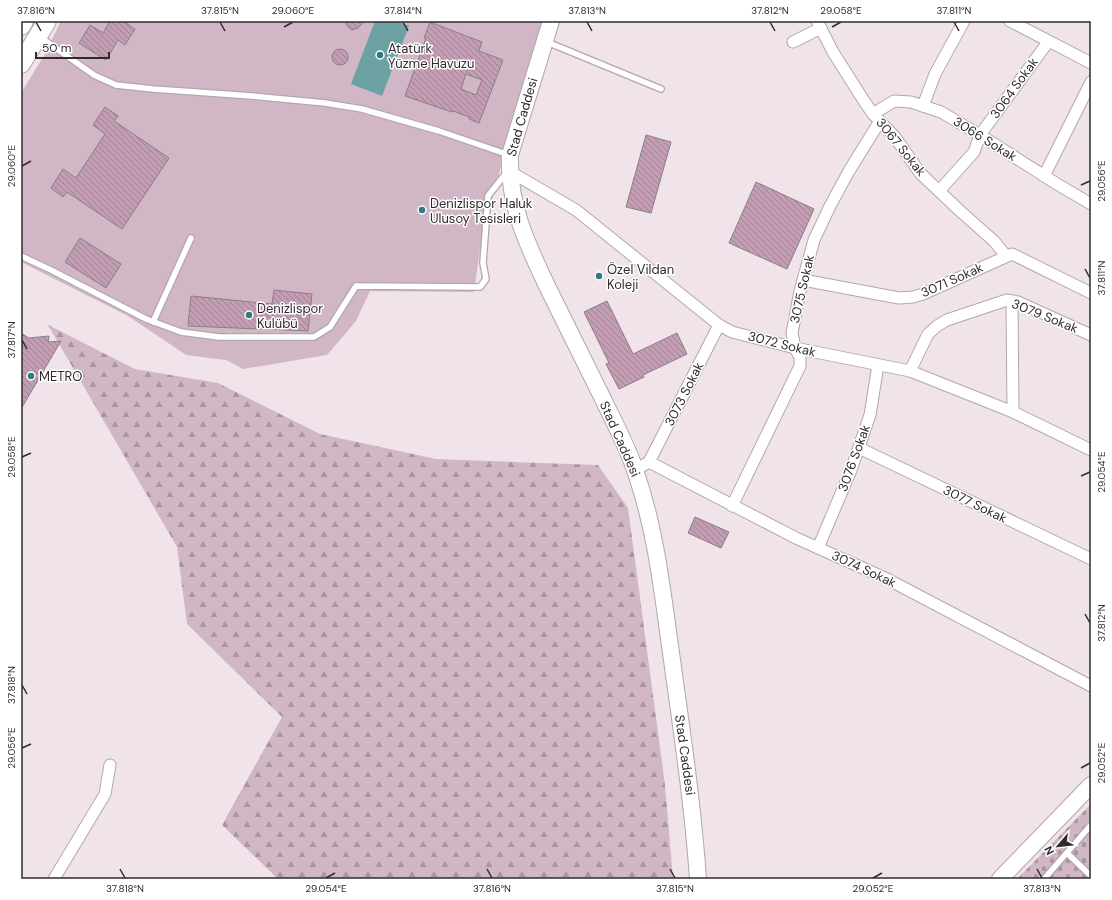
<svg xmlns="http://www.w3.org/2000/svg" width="1112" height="900" viewBox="0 0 1112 900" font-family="'DM Sans',sans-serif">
  <defs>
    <pattern id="forest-firs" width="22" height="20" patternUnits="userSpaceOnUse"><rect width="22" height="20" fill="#d1b6c5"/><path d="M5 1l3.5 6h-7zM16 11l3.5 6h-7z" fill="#aa94a0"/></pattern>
    <pattern id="cemetery-stones" width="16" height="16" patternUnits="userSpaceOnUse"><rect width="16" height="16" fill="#d1b6c5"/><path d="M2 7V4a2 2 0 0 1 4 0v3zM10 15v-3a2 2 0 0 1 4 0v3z" fill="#aa94a0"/></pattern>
    <pattern id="building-back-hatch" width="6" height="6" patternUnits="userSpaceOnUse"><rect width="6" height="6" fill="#c49db4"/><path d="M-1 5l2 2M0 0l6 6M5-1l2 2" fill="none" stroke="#a08093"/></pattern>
  </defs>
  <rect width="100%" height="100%" fill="#f0e4ea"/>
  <path fill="#d1b6c5" d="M61,21H551L545,42L502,162C496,188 487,214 482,240C478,257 477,275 474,292L370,291L356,321L327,355L243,369L226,360L186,355L128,316L21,262V93L45,54Z"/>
  <path fill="url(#forest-firs)" d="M48,325L135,369L218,383L320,434L436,459L598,465L628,508L665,785L673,879H278L222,825L282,717L187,624L177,547Z"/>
  <path fill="url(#cemetery-stones)" d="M1091,804V879H1017L1025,871Z"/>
  <path fill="#6da2a5" d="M375,21H396L409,26L382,96L351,84Z"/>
  <g fill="url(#building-back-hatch)" stroke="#897f85" fill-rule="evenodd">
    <path d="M110,21H123L135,29L125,45L118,40L106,60L79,43L90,25L103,33Z"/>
    <path d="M344,21H364L358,28L352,30L348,27Z"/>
    <path d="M430,22L482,42L479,51L503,60L479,123L469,119V117L453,111L452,112L405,96L426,38H424ZM466,74L482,80L476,95L461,89Z"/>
    <circle cx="340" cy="57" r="8"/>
    <path d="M105,107L118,116L114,121L169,158L122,229L67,192L63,197L51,188L63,169L76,178L105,134L93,125Z"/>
    <path d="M646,135L671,142L651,213L626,207Z"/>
    <path d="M756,182L814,209L787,269L729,243Z"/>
    <path d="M80,238L121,264L106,288L65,262Z"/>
    <path d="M274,290L312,294L308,331L188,326L191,296L272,304Z"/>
    <path d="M607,301L633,354L677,333L687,354L643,375L644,377L619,389L606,364L609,363L584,312Z"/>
    <path d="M21,333L29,338L49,336L48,342L61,341L21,409Z"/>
    <path d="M695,517L729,532L721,548L688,533Z"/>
  </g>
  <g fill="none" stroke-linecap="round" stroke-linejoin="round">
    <g stroke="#b2a7ad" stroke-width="8">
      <g id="lane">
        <path d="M40,37L94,75L116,85L153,89L252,96L325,103L362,109L439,131L509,155"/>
        <path d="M547,42L661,89"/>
        <path d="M21,256L51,270L146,319L181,332L219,337H314L330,327L356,286L480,287L486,279L483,263L488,196L507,172"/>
        <path d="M153,322L191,238"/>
        <path d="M1067,853L1091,876"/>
        <path d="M1044,879L1091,825"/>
      </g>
    </g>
    <g stroke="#b2a7ad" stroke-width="13">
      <g id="street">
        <path d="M817,21L833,52L864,101L873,114L895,137L920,173L960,211L994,241L1006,256"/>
        <path d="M1010,21L1091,63"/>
        <path d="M793,42L821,28"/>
        <path d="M923,106L935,74L964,21"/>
        <path d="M873,114L894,101L911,102L941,112L980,135L1057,184L1091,204"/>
        <path d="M509,171L576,210L719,325L732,332L795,348L910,371L1013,412L1091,450"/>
        <path d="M1044,176L1091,82"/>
        <path d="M939,191L974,152L980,135L1048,42"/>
        <path d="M803,280L899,298L913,297L923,294L1012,254L1091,293"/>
        <path d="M1012,301L1013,412"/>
        <path d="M910,371L928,334L937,326L947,320L1007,300L1018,302L1091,335"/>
        <path d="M859,448L1091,559"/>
        <path d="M649,462L719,325"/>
        <path d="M635,470L649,462L796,538L887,579L1091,686"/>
        <path d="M732,506L800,366V357L795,348L792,333L800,291L814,240L830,206L849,171L880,121"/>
        <path d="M818,548L851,470L870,415L878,365"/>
        <path d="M54,879L105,794L110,765"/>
      </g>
    </g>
    <g stroke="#b2a7ad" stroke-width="18">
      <g id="secondary">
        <path d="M551,21L510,155C508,205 527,244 548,288C566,325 584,361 602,397C614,422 628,447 636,473C657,534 663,598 672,660C682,733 693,806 698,879"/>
        <path d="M1000,879L1091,785"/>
      </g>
    </g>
    <g stroke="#b2a7ad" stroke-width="20">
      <g id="primary">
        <path d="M21,26L24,21"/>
        <path d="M21,64L47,21"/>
      </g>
    </g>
    <use href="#lane" stroke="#fff" stroke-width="5.5"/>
    <use href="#street" stroke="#fff" stroke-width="11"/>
    <use href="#secondary" stroke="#fff" stroke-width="16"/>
    <use href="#primary" stroke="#fff" stroke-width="18"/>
  </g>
  <path fill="none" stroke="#2f2b2d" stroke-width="1.5" d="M36,22L41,31M220,22L225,31M403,22L408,31M587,22L592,31M770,22L775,31M954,22L959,31M284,27L293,22M832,27L841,22M22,166L31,161M1081,185L1090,181M1085,269L1090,278M22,340L27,349M22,457L31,453M1081,476L1090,472M1085,614L1090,623M22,685L27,694M22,748L31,744M1081,768L1090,763M120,869L125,878M487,869L492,878M670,869L675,878M1037,869L1042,878M326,878L335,873M873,878L882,873"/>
  <g fill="#317a7f" stroke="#fff" stroke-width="1.5">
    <circle cx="380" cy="55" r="4"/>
    <circle cx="422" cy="210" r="4"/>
    <circle cx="599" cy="276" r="4"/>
    <circle cx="249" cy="315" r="4"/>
    <circle cx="31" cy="376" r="4"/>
  </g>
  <g text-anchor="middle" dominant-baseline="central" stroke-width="3" stroke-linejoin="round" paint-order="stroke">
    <g font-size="13" fill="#2f2b2d" stroke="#fff" text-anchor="start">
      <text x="388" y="48">Atatürk<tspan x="388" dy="15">Yüzme Havuzu</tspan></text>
      <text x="430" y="203">Denizlispor Haluk<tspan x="430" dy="15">Ulusoy Tesisleri</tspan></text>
      <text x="607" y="269">Özel Vildan<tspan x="607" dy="15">Koleji</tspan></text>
      <text x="257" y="308">Denizlispor<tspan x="257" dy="15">Kulübü</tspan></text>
      <text x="39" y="376">METRO</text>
    </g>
    <g font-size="13" fill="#2f2b2d" stroke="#fff">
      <text transform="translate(1014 88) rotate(-54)">3064 Sokak</text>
      <text transform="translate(522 117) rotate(-74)">Stad Caddesi</text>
      <text transform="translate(985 139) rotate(32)">3066 Sokak</text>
      <text transform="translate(901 147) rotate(51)">3067 Sokak</text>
      <text transform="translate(952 280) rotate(-24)">3071 Sokak</text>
      <text transform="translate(802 289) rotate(-77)">3075 Sokak</text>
      <text transform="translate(1045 316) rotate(22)">3079 Sokak</text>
      <text transform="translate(782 344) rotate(14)">3072 Sokak</text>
      <text transform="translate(684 394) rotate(-63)">3073 Sokak</text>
      <text transform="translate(620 439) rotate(66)">Stad Caddesi</text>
      <text transform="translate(854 458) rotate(-70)">3076 Sokak</text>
      <text transform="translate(975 504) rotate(26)">3077 Sokak</text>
      <text transform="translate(864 569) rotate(25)">3074 Sokak</text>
      <text transform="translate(685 755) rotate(82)">Stad Caddesi</text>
    </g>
  </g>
  <rect width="1112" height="900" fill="none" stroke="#ffffff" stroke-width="44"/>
  <g transform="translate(1058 846) rotate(242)" stroke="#ffffff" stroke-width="3" paint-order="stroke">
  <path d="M0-3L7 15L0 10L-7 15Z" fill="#2f2b2d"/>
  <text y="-6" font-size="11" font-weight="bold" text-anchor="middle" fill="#2f2b2d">N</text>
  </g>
  <path d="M36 52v6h73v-6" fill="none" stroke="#2f2b2d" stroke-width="2"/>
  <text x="42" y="52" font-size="12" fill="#2f2b2d" stroke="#ffffff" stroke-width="3" paint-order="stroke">50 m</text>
  <rect x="22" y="22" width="1068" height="856" fill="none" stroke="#2f2b2d" stroke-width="1.5"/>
  <g font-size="10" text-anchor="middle" fill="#2f2b2d">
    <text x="36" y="14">37.816°N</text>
    <text x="220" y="14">37.815°N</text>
    <text x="293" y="14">29.060°E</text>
    <text x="403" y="14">37.814°N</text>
    <text x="587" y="14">37.813°N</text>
    <text x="770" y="14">37.812°N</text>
    <text x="841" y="14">29.058°E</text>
    <text x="954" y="14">37.811°N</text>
    <text transform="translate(11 166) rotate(-90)" y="4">29.060°E</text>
    <text transform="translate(1101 181) rotate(-90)" y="4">29.056°E</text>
    <text transform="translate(1101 278) rotate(-90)" y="4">37.811°N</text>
    <text transform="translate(11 340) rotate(-90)" y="4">37.817°N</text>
    <text transform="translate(11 457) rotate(-90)" y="4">29.058°E</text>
    <text transform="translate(1101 472) rotate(-90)" y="4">29.054°E</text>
    <text transform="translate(1101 623) rotate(-90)" y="4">37.812°N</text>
    <text transform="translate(11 685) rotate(-90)" y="4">37.818°N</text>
    <text transform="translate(11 748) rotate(-90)" y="4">29.056°E</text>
    <text transform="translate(1101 763) rotate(-90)" y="4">29.052°E</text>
    <text x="125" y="892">37.818°N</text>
    <text x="326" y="892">29.054°E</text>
    <text x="492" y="892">37.816°N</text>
    <text x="675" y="892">37.815°N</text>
    <text x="873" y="892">29.052°E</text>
    <text x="1042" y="892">37.813°N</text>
  </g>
</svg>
